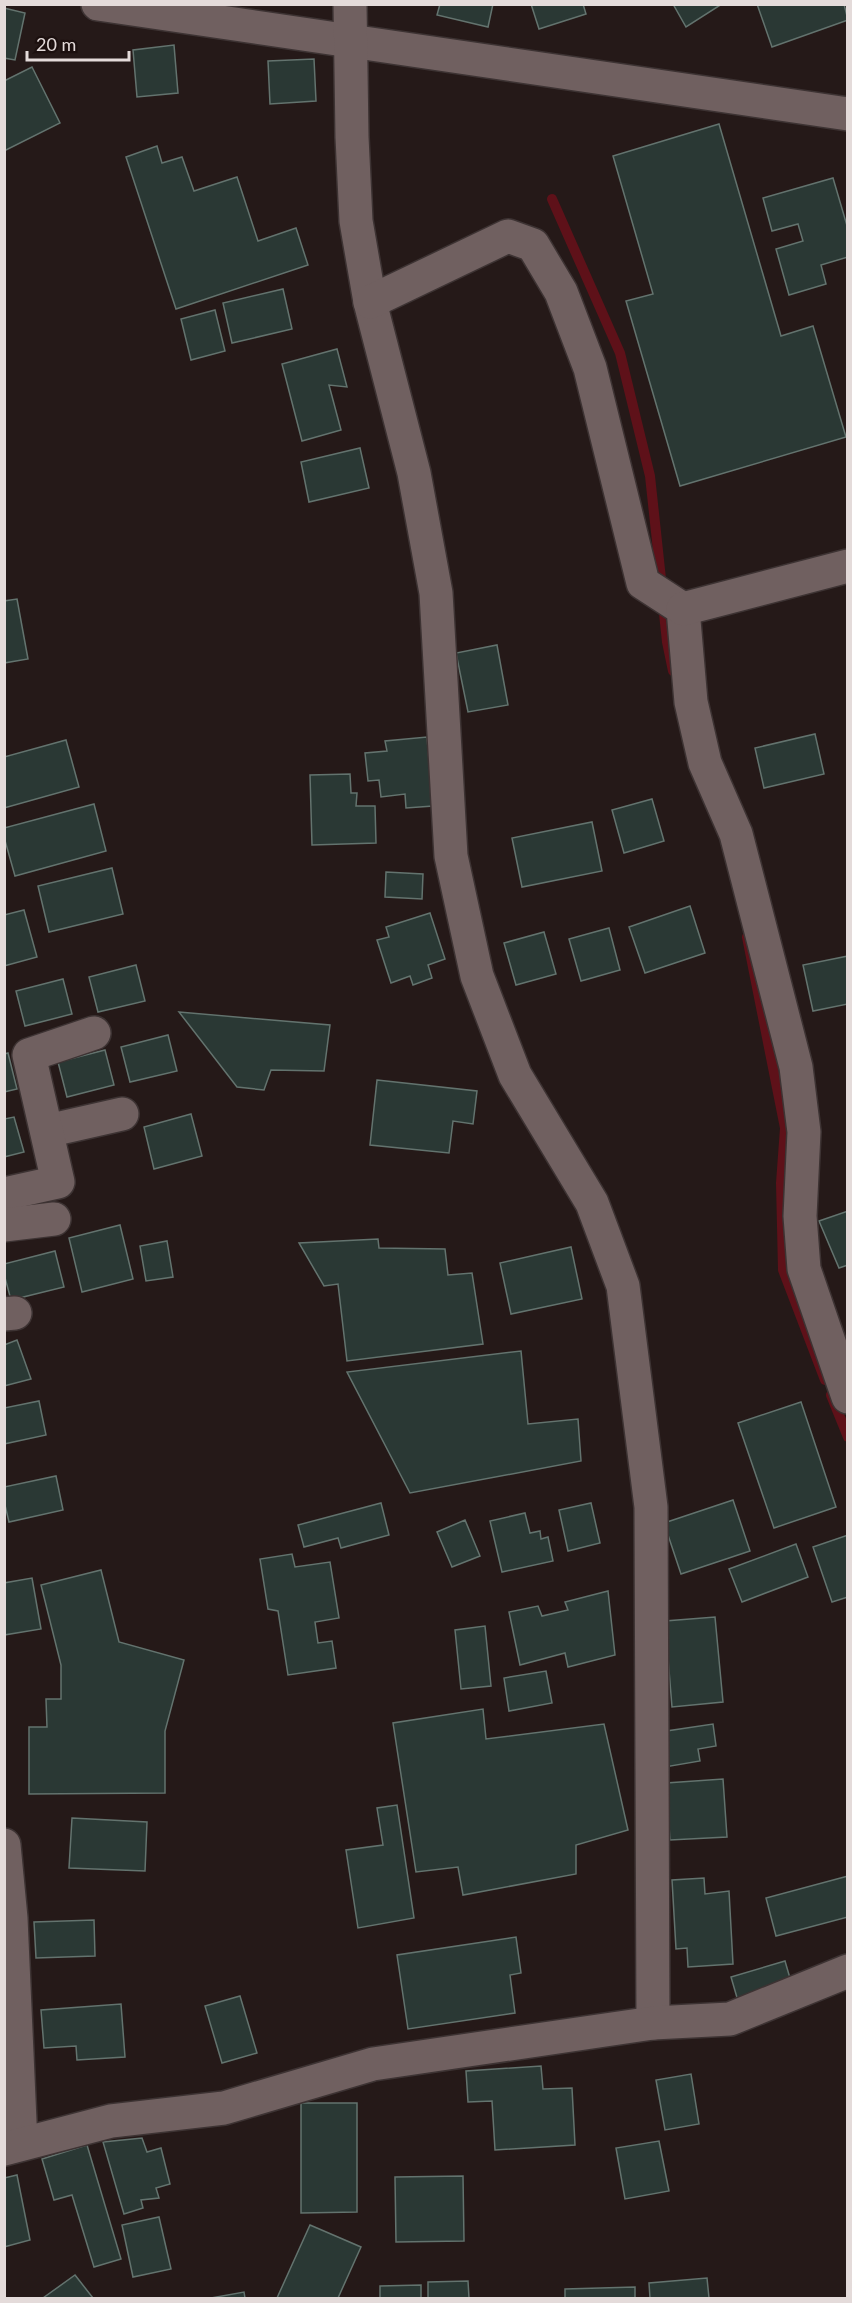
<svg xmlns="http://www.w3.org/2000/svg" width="852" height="2303" viewBox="0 0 852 2303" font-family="Lato,sans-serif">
  <rect width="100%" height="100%" fill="#251918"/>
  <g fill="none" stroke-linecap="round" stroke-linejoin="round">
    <g stroke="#5e1119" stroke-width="10">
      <path d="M552,199L620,353L650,476L662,588"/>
      <path d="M663,604L667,642L673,671"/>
      <path d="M747,937L785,1128L781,1183L783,1270L825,1380"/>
      <path d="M831,1395L848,1437"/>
    </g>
  </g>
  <g fill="#2a3834" stroke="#63736e" stroke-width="1.5">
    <path d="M440,4H493L488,27L437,15Z"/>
    <path d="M531,4H583L586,14L539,29Z"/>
    <path d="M673,4H722L686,27Z"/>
    <path d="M757,4H844L848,20L772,47Z"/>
    <path d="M4,8L25,13L15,60L4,58Z"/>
    <path d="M174,45L178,93L137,97L133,50Z"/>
    <path d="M314,59L316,101L270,104L268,61Z"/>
    <path d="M32,67L60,123L4,151V81Z"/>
    <path d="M719,124L781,336L813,326L846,437L680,486L626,301L653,294L613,156Z"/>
    <path d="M157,146L162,163L182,157L194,191L237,177L258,241L296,228L308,265L176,309L126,157Z"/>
    <path d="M833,178L848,229V257L821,265L826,284L789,295L776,249L803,241L798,224L772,231L763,198Z"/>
    <path d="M283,289L292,329L232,343L223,303Z"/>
    <path d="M215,310L225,351L191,360L181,319Z"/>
    <path d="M337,349L347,387L329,385L341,430L302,441L282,364Z"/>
    <path d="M360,448L369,488L309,502L301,462Z"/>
    <path d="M17,599L28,659L4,663V601Z"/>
    <path d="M497,645L508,705L468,712L456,653Z"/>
    <path d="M815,734L824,774L764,788L755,748Z"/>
    <path d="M427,737L433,806L406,808L405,794L381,797L379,780L368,781L365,753L387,751L385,741Z"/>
    <path d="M66,740L79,787L4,808V757Z"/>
    <path d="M350,774L351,793H357L356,806H375L376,843L312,845L310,775Z"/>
    <path d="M652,799L664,841L624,853L612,810Z"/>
    <path d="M94,804L106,851L15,876L4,837V828Z"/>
    <path d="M592,822L602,871L522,887L512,838Z"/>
    <path d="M112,868L123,914L49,932L38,886Z"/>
    <path d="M386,872L423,874L422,899L385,897Z"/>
    <path d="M690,906L705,953L645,973L629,927Z"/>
    <path d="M24,910L37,957L4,966V915Z"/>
    <path d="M430,913L445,959L428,965L432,978L413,985L410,976L391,983L377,940L389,937L386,927Z"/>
    <path d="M609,928L620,970L581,981L569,939Z"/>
    <path d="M544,932L556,974L516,985L504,943Z"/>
    <path d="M848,956V1004L813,1011L803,965Z"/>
    <path d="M136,965L145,1001L98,1012L89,977Z"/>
    <path d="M63,979L72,1014L25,1026L16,991Z"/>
    <path d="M179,1012L330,1025L324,1071L271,1070L264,1090L237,1087Z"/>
    <path d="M168,1035L177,1071L130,1082L121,1047Z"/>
    <path d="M105,1050L114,1085L67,1097L58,1062Z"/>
    <path d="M8,1053L17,1089L4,1092V1054Z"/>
    <path d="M377,1080L477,1091L473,1124L453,1121L449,1153L370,1145Z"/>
    <path d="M191,1114L202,1156L154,1169L144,1127Z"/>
    <path d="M14,1117L24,1152L4,1157V1119Z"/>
    <path d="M848,1211V1265L839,1268L819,1221Z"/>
    <path d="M120,1225L133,1279L82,1292L69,1238Z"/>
    <path d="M378,1239L379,1248L445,1249L448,1275L472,1273L483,1344L347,1361L338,1284L324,1286L299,1243Z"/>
    <path d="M167,1241L173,1277L146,1281L140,1246Z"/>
    <path d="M571,1247L582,1299L511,1314L500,1263Z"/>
    <path d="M55,1251L64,1287L11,1300L4,1274V1264Z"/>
    <path d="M17,1340L31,1379L4,1386V1345Z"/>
    <path d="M521,1351L528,1424L578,1419L581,1461L410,1493L347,1372Z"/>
    <path d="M39,1401L46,1435L4,1444V1408Z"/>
    <path d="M801,1402L836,1507L774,1528L738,1423Z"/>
    <path d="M56,1476L63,1510L9,1522L4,1501V1487Z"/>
    <path d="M733,1500L750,1551L681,1574L664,1523Z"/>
    <path d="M381,1503L389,1535L341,1548L338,1538L304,1547L298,1525Z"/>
    <path d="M591,1503L600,1543L568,1551L559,1510Z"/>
    <path d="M525,1513L530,1533L540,1531L541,1539L548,1537L553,1561L502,1572L490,1521Z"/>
    <path d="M465,1520L480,1556L452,1567L437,1532Z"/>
    <path d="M848,1535V1597L832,1602L813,1547Z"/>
    <path d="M796,1544L808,1577L742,1602L729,1569Z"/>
    <path d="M292,1554L295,1567L330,1562L339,1618L315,1622L318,1643L332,1641L336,1668L288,1675L278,1611L268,1609L260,1559Z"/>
    <path d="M101,1570L119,1642L184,1660L165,1731V1793L29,1794V1727H47L46,1699H61V1665L41,1585Z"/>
    <path d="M32,1578L41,1629L4,1635V1583Z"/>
    <path d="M608,1591L615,1655L568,1667L565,1653L520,1665L509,1612L538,1606L542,1616L568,1610L565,1602Z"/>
    <path d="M715,1617L723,1702L672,1707L665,1621Z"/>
    <path d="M485,1626L491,1686L461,1689L455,1630Z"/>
    <path d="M546,1671L552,1703L509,1711L504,1678Z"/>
    <path d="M483,1709L486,1739L604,1724L628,1830L576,1845V1874L463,1895L458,1867L416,1872L393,1723Z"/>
    <path d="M713,1724L716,1746L698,1749L700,1761L665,1767L660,1732Z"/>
    <path d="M723,1779L727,1837L670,1840L666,1783Z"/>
    <path d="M397,1805L414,1918L358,1928L346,1850L383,1845L377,1808Z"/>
    <path d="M72,1818L147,1822L145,1871L69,1868Z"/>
    <path d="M848,1876V1917L776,1936L766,1898Z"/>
    <path d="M704,1878L705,1894L729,1891L733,1964L688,1967L687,1948L676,1949L672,1880Z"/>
    <path d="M94,1920L95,1956L36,1958L34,1922Z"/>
    <path d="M516,1937L521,1973L510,1975L515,2013L408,2029L397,1955Z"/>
    <path d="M785,1961L792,1985L738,2001L731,1977Z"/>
    <path d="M240,1996L257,2053L222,2063L205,2006Z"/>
    <path d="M121,2004L125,2057L77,2060L76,2046L44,2048L41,2010Z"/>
    <path d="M541,2066L543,2089L572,2088L575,2145L495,2150L492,2101L468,2102L466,2071Z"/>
    <path d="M691,2074L699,2124L665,2130L656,2080Z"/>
    <path d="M301,2103H357V2212L301,2213Z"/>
    <path d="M142,2138L147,2152L161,2148L170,2184L156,2188L159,2198L141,2200L143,2208L124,2214L103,2142Z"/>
    <path d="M659,2141L669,2191L625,2199L616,2148Z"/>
    <path d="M87,2145L121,2259L94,2267L72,2195L54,2200L42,2159Z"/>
    <path d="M17,2175L30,2240L4,2247V2178Z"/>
    <path d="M463,2176L464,2241L396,2242L395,2177Z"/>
    <path d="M159,2217L171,2269L133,2277L122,2225Z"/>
    <path d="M310,2225L361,2247L338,2298H277Z"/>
    <path d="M75,2275L93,2298H43Z"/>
    <path d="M707,2278L709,2298H650L649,2283Z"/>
    <path d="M468,2281L469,2298H428V2282Z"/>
    <path d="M421,2285V2298H380V2286Z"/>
    <path d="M635,2287V2298H565V2289Z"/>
    <path d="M244,2292L245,2298H211Z"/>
  </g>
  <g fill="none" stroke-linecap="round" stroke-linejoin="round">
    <g stroke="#3d3333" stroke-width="36">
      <g id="minor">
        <path d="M98,4L848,114"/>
        <path d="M350,4L352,137L356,221L370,302L414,473L436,593L451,856L477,976L515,1075L592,1203L623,1286L651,1507L653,2023"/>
        <path d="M370,302L508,236L533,245L561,292L590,368L643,583L683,609L691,702L705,763L736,834L796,1067L804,1132L800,1216L804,1269L848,1397"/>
        <path d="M683,609L848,566"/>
        <path d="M47,1131L122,1114"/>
        <path d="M4,1194L58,1182L29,1055L94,1033"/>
        <path d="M4,1225L54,1219"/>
        <path d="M4,1314L15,1313"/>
        <path d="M4,1845L11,1918L21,2144"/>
        <path d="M4,2149L111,2121L224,2108L373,2064L653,2023L730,2019L848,1971"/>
      </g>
    </g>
    <use href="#minor" stroke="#706060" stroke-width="33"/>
  </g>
  <rect width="852" height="2303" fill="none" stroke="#e4dbda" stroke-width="12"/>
  <path d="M27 51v9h102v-9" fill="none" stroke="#e4dbda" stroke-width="3"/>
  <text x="36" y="51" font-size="18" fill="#e4dbda" stroke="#1c100f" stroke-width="4.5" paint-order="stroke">20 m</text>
</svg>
